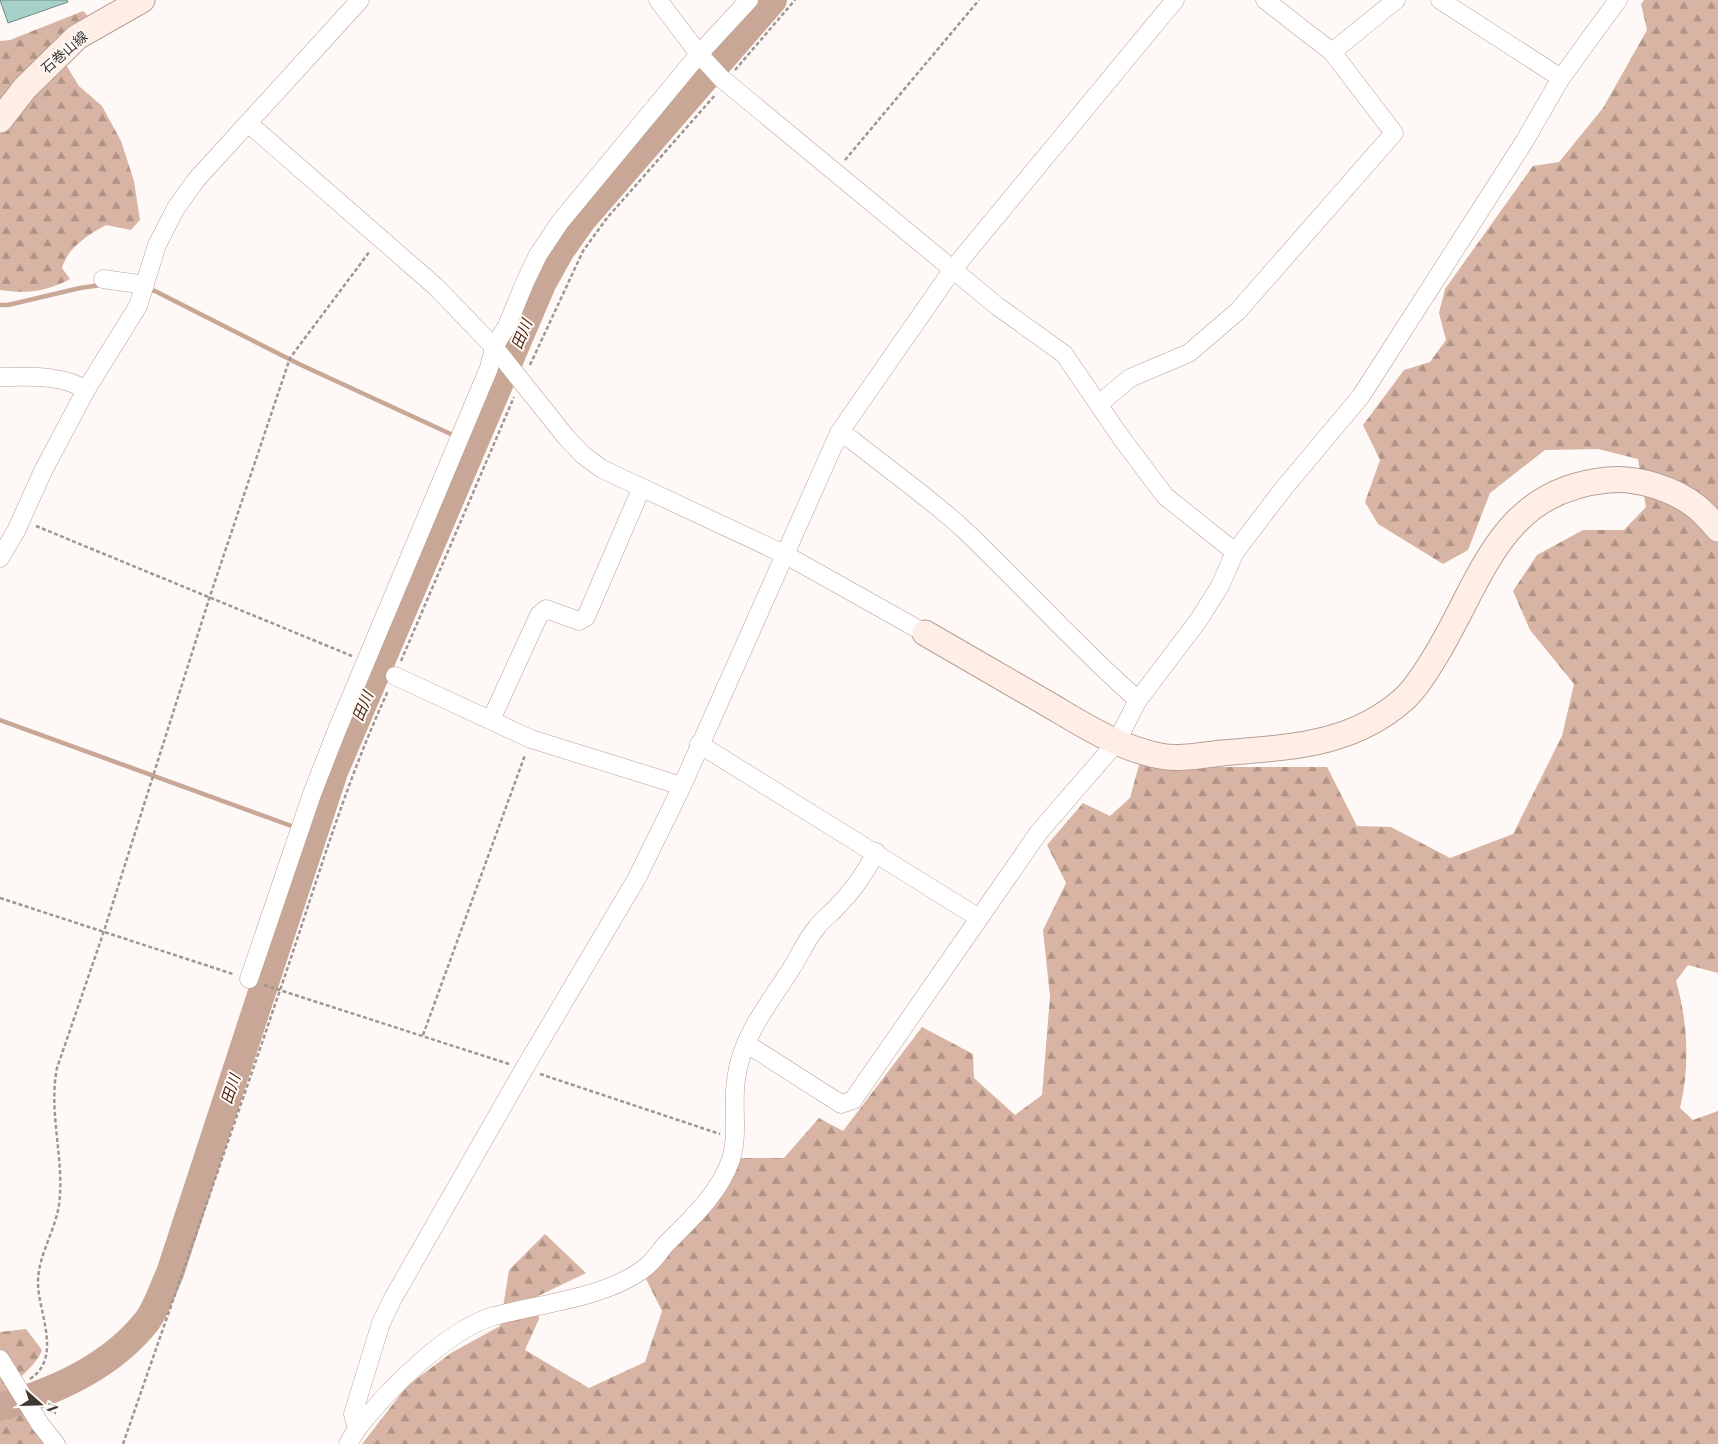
<svg xmlns="http://www.w3.org/2000/svg" width="1718" height="1444" viewBox="0 0 1718 1444" font-family="'Playfair Display','Noto Sans JP',serif">
  <defs>
    <pattern id="forest-firs" width="22" height="20" patternUnits="userSpaceOnUse" patternTransform="scale(1.25)"><rect width="22" height="20" fill="#d7b4a3"/><path d="M5 1l3.5 6h-7zM16 11l3.5 6h-7z" fill="#b09385"/></pattern>
  </defs>
  <rect width="100%" height="100%" fill="#fef9f7"/>
  <g fill="url(#forest-firs)">
    <path d="M1644,0H1718V973L1688,965L1676,981C1688,1022 1690,1067 1680,1108L1693,1120L1718,1111V1444H362L407,1386L451,1353L500,1326L509,1270L545,1234L586,1273L536,1297L539,1319L525,1350L589,1388L645,1362L662,1311L646,1279L697,1222L734,1158H784L819,1118L843,1131L922,1027L973,1054L974,1078L1015,1115L1042,1095L1050,996L1043,930L1066,883L1047,845L1083,803L1110,816L1130,798L1139,765L1186,767H1327L1357,826L1391,827L1450,858L1513,834L1562,736L1574,684L1530,630L1513,591L1537,555L1583,530H1624L1646,507L1638,459L1598,449L1545,450L1490,493L1468,550L1443,564L1378,524L1365,502L1380,460L1363,425L1404,370L1430,362L1446,340L1439,313L1445,289L1533,166L1559,162L1603,108L1647,30L1641,4Z"/>
    <path d="M83,11L91,19L55,47L79,86L102,106L121,141L134,181L140,220L131,230L106,225C88,235 68,247 62,268L70,279C46,292 26,294 0,290V41L10,40Z"/>
    <path d="M26,1329L42,1350C34,1371 12,1379 2,1399L12,1409L21,1410L48,1444H0V1332Z"/>
  </g>
  <g fill="none" stroke-linecap="round" stroke-linejoin="round">
    <g stroke="#c9a796" stroke-width="4.5">
      <path d="M146,290L155,291L299,364L455,436"/>
      <path d="M0,305H8L80,288L101,285"/>
      <path d="M462,439L474,445"/>
      <path d="M0,720L297,828"/>
      <path d="M305,830L314,833"/>
    </g>
    <path stroke="#c9a796" stroke-width="28" d="M0,1407C54,1392 111,1367 147,1321C157,1308 163,1288 170,1273L334,772L542,284L561,250L583,219L773,0"/>
  </g>
  <path fill="#a5d1c8" stroke="#708a85" d="M0,0H67L68,2L8,23Z"/>
  <g fill="none" stroke-linecap="round" stroke-linejoin="round">
    <g stroke="#b6a095" stroke-width="19">
      <g id="street">
        <path d="M658,0L699,54L721,78L997,306L1064,354L1120,436L1165,496L1235,552"/>
        <path d="M1440,0L1561,78"/>
        <path d="M1332,52L1396,0"/>
        <path d="M248,123L435,286L494,347L566,437L583,455L602,469L784,554L925,633"/>
        <path d="M103,279L145,285"/>
        <path d="M0,377C28,377 62,374 86,390"/>
        <path d="M1099,404L1130,378L1189,353L1238,311L1394,133L1332,52L1265,0"/>
        <path d="M839,433L852,440C887,468 925,495 959,525C1020,582 1075,645 1138,700"/>
        <path d="M0,558L16,531L43,471L86,390L138,306L157,245L176,208L196,180L360,0"/>
        <path d="M395,676L531,739L682,786"/>
        <path d="M491,720L539,615L546,609L579,621L586,617L641,489"/>
        <path d="M699,744L979,918"/>
        <path d="M249,979L312,794L337,730L489,368L494,347L507,326L525,282L538,255L560,222L699,54L749,0"/>
        <path d="M747,1044L841,1104L853,1100L1039,832L1116,743L1138,700L1198,621L1220,586L1235,552L1284,488L1361,396L1524,142L1561,78L1618,0"/>
        <path d="M0,1359L40,1424L56,1444"/>
        <path d="M357,1429C387,1391 446,1330 494,1316C539,1304 611,1297 647,1266C654,1260 660,1251 666,1244C690,1220 720,1193 731,1159C739,1133 732,1106 736,1080C738,1062 746,1041 755,1025C766,1006 779,988 791,969C800,955 806,940 817,927C822,920 829,915 835,909C850,894 866,872 876,852"/>
        <path d="M348,1444L357,1429L353,1414L381,1323L392,1300L524,1069L637,878L682,786L839,433L953,269L1175,0"/>
      </g>
    </g>
    <g stroke="#b6a095" stroke-width="27">
      <g id="secondary">
        <path d="M0,120L25,88L77,37L142,0"/>
        <path d="M925,633C965,656 1006,680 1046,703C1082,724 1118,748 1160,756C1179,760 1202,755 1222,753C1288,747 1352,746 1404,699C1418,686 1428,668 1438,652C1484,574 1502,490 1608,480C1637,477 1675,489 1698,508C1705,514 1712,522 1718,529"/>
      </g>
    </g>
    <g stroke="#9e9693" stroke-width="2.5" stroke-dasharray="4 2.5" stroke-linecap="butt">
      <path d="M735,70L795,0"/>
      <path d="M845,160L979,0"/>
      <path d="M530,365L583,251L607,218L716,94"/>
      <path d="M36,526L352,656"/>
      <path d="M401,661L514,397"/>
      <path d="M0,898L233,974"/>
      <path d="M264,985L509,1064"/>
      <path d="M423,1035L525,755"/>
      <path d="M540,1074L720,1134"/>
      <path d="M30,1379C63,1357 38,1313 38,1282C38,1256 55,1231 59,1205C65,1159 48,1114 57,1068L104,931L210,596L290,358L370,251"/>
      <path d="M123,1444C175,1294 228,1143 279,993C314,892 343,788 388,691"/>
    </g>
    <use href="#street" stroke="#fff" stroke-width="18"/>
    <use href="#secondary" stroke="#feeee6" stroke-width="25"/>
  </g>
  <g text-anchor="middle" dominant-baseline="central" stroke-width="4" stroke-linejoin="round" paint-order="stroke">
    <g font-size="14" fill="#403732" stroke="#fef9f7">
      <text transform="translate(64 52) rotate(-41)">石巻山線</text>
    </g>
    <g font-size="15" font-style="italic" fill="#481c01" stroke="#fef9f7">
      <text transform="translate(521 334) rotate(-67)">田川</text>
      <text transform="translate(362 706) rotate(-67)">田川</text>
      <text transform="translate(230 1089) rotate(-72)">田川</text>
    </g>
  </g>
  <g transform="translate(40 1404) rotate(110)" stroke="#fef9f7" stroke-width="4" paint-order="stroke">
  <path d="M0-4L9 19L0 12L-9 19Z" fill="#403732"/>
  <text y="-8" font-size="14" font-weight="bold" text-anchor="middle" fill="#403732">N</text>
  </g>
</svg>
